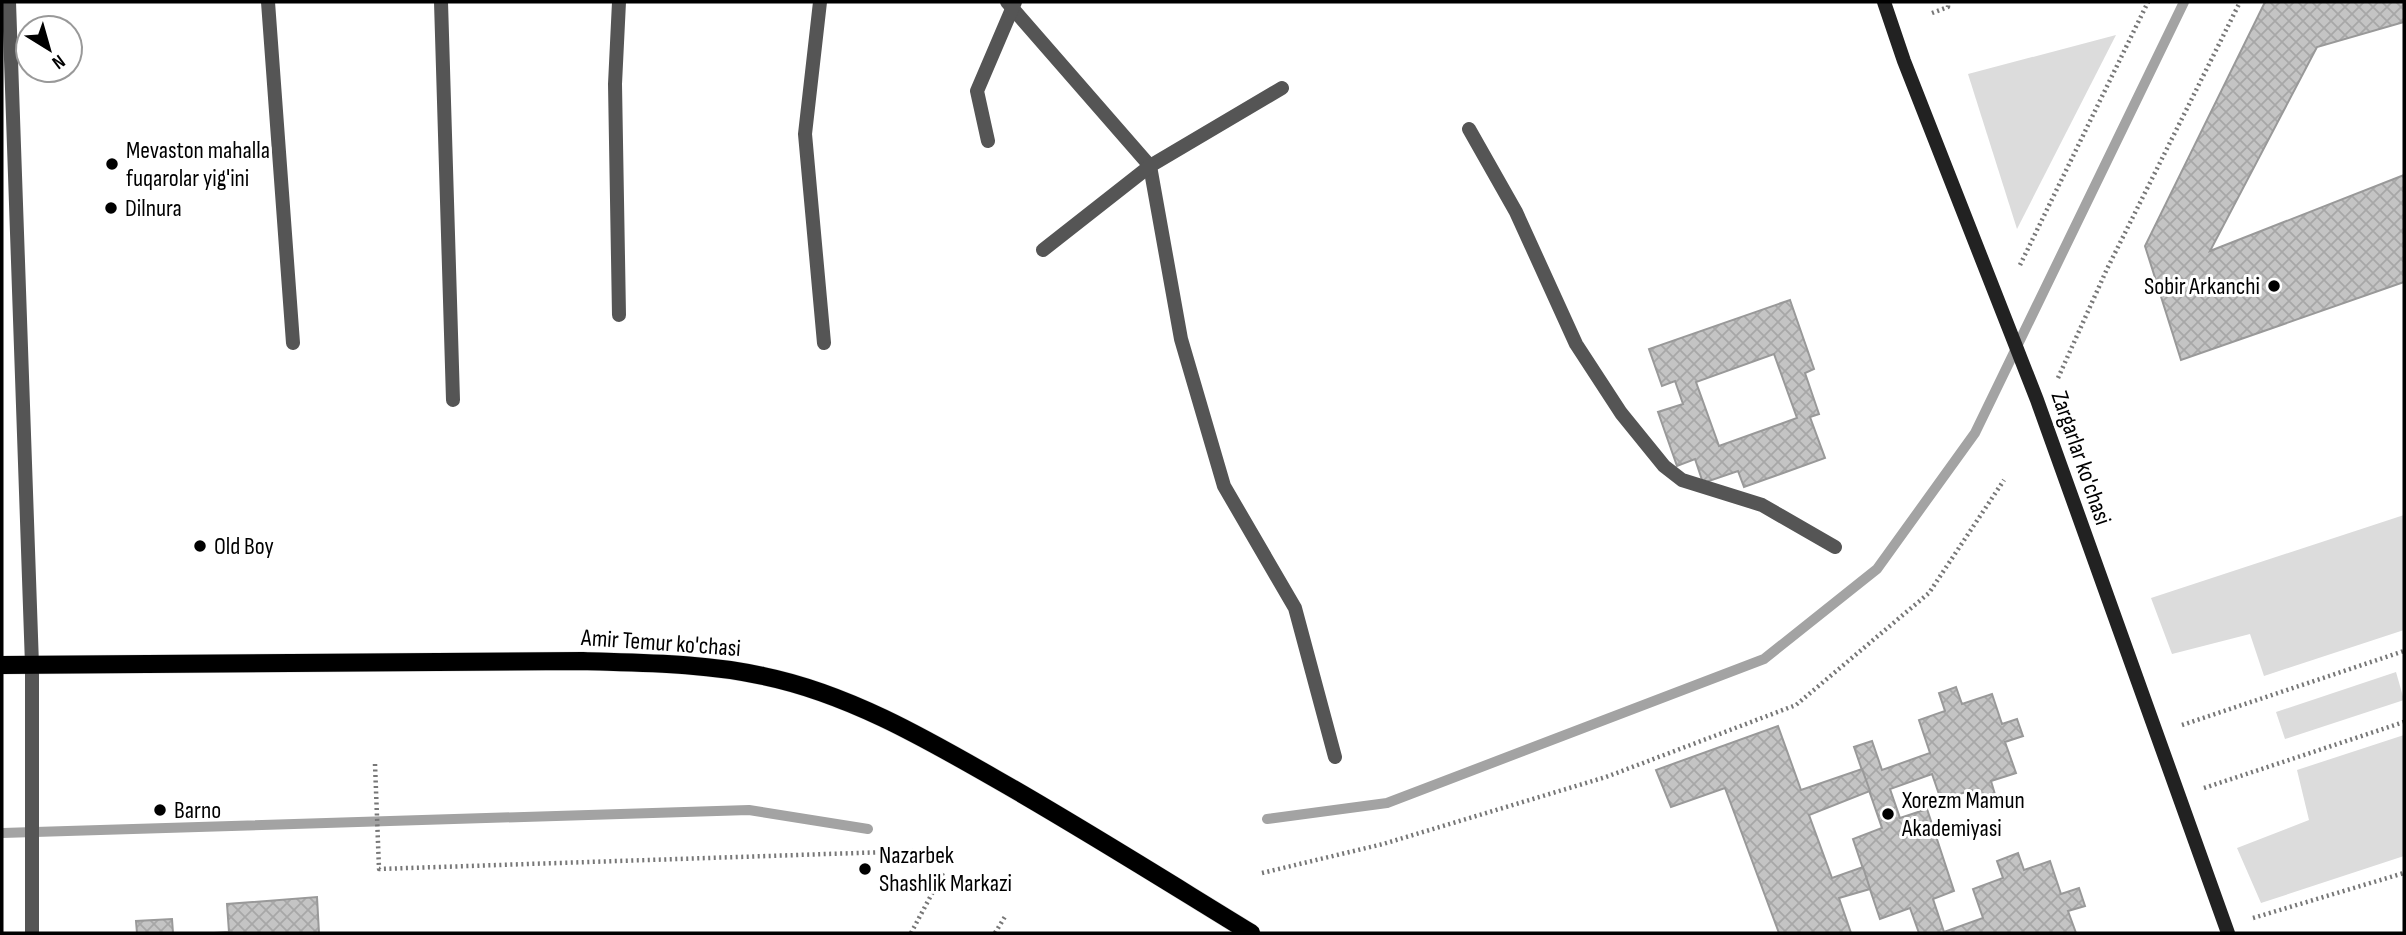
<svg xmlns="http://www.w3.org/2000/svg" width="2406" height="935" viewBox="0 0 2406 935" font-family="'Sofia Sans Condensed',sans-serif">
  <defs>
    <pattern id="building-cross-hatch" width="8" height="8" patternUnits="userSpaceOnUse" patternTransform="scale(1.75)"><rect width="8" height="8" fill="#c4c4c4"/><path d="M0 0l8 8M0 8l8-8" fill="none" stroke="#a7a7a7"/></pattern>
  </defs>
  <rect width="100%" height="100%" fill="#fff"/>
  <g fill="#dcdcdc">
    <path d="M2116,35L2017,229L1968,74Z"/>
    <path d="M2404,515V630L2264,676L2250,634L2172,654L2151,598Z"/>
    <path d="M2396,672L2404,700L2285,739L2276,712Z"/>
    <path d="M2404,735V856L2261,903L2237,848L2309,820L2297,770Z"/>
  </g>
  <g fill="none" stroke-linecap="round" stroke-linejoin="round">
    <g stroke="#a3a3a3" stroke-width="10">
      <path d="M1267,819L1387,803L1764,659L1877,569L1975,433L2184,2"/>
      <path d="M2,833L749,810L868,829"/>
    </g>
  </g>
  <g fill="url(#building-cross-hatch)" stroke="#999" stroke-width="2" fill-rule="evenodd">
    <path d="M2265,2H2404V22L2317,47L2210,251L2404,175V282L2181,360L2145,246Z"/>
    <path d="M1790,300L1814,369L1805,373L1819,414L1810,417L1825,458L1744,487L1738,471L1703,483L1695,459L1677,466L1658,412L1683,404L1675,381L1662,386L1649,349ZM1774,354L1797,418L1719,446L1696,382Z"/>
    <path d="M1956,687L1962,704L1992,694L2002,724L2017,719L2023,736L2005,742L2016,773L1991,781L1997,801L1978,807L1972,790L1941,800L1932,774L1890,789L1900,818L1927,809L1954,891L1933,899L1944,932L1983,918L1973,889L2003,878L1997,861L2018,853L2024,870L2050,861L2061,894L2079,888L2085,906L2068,911L2076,933H1919L1910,908L1880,919L1853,839L1882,828L1854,747L1872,741L1882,770L1930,753L1919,720L1945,711L1939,693Z"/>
    <path d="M1778,726L1801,790L1862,769L1870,791L1809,815L1832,878L1863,867L1870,889L1839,898L1851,933H1779L1725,788L1671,807L1656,770Z"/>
    <path d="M317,897L319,933H214L229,932L227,904Z"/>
    <path d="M172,919L173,933H137L136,921Z"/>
  </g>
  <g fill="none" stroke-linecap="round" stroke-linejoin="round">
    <g stroke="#dbdbdb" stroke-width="19">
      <path id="primary" d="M2,665L583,661C643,663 705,663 763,676C846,693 923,737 996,779C1082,828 1166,881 1251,933"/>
    </g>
    <g stroke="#777" stroke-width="4.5" stroke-dasharray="2 3.5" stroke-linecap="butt">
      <path d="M1932,13L1948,7V2"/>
      <path d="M2020,265L2148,2"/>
      <path d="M2058,378L2107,269L2240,2"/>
      <path d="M2182,725L2404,651"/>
      <path d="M375,764L379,869L917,851"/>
      <path d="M2204,788L2404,722"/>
      <path d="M1262,873L1383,844L1606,777L1796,705L1929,593L2004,480"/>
      <path d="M2253,918L2404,873"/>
      <path d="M911,933L944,871"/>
      <path d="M995,933L1006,915"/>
    </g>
    <g stroke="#555" stroke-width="14">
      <path d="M268,2L293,343"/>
      <path d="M441,2L453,400"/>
      <path d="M820,2L805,134L824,343"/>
      <path d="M1007,2L1150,166L1181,339L1224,486L1295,608L1335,757"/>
      <path d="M1469,129L1516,212L1576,344L1621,413L1664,466L1682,480L1762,505L1835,547"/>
      <path d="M988,141L977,91L1015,2"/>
      <path d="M1043,250L1150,166L1282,88"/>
      <path d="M619,315L615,84L619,2"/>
      <path d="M32,665V933"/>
    </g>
    <path stroke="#555" stroke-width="14" d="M9,2L32,665"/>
    <path stroke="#222" stroke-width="14" d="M1884,2L1904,61L2037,400L2228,933"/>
    <use href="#primary" stroke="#000" stroke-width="18"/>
  </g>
  <g fill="#000" stroke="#fff" stroke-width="2.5">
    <circle cx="112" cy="164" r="7"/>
    <circle cx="111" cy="208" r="7"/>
    <circle cx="2274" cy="286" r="7"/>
    <circle cx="200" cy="546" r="7"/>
    <circle cx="160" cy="810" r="7"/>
    <circle cx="1888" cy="814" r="7"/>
    <circle cx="865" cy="869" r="7"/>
  </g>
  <g text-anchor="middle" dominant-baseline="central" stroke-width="6" stroke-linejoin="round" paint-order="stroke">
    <g font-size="24" fill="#000" stroke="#fff" text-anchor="start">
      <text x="126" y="150">Mevaston mahalla<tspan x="126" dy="28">fuqarolar yig'ini</tspan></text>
      <text x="125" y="208">Dilnura</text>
      <text x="2260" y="286" text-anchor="end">Sobir Arkanchi</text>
      <text x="214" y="546">Old Boy</text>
      <text x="1902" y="800">Xorezm Mamun<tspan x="1902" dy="28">Akademiyasi</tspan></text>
      <text x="174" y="810">Barno</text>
      <text x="879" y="855">Nazarbek<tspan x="879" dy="28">Shashlik Markazi</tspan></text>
    </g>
    <g font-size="24" fill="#000" stroke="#fff">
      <text transform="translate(2081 458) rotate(71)">Zargarlar ko'chasi</text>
      <text transform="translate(661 643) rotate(4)">Amir Temur ko'chasi</text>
    </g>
  </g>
  <rect width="2406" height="935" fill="none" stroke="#000000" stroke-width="7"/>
  <g transform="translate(49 49) rotate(143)"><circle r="33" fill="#ffffff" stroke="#999999" stroke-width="2"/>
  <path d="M0-5L12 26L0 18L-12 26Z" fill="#000000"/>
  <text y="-10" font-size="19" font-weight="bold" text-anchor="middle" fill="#000000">N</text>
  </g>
</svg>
